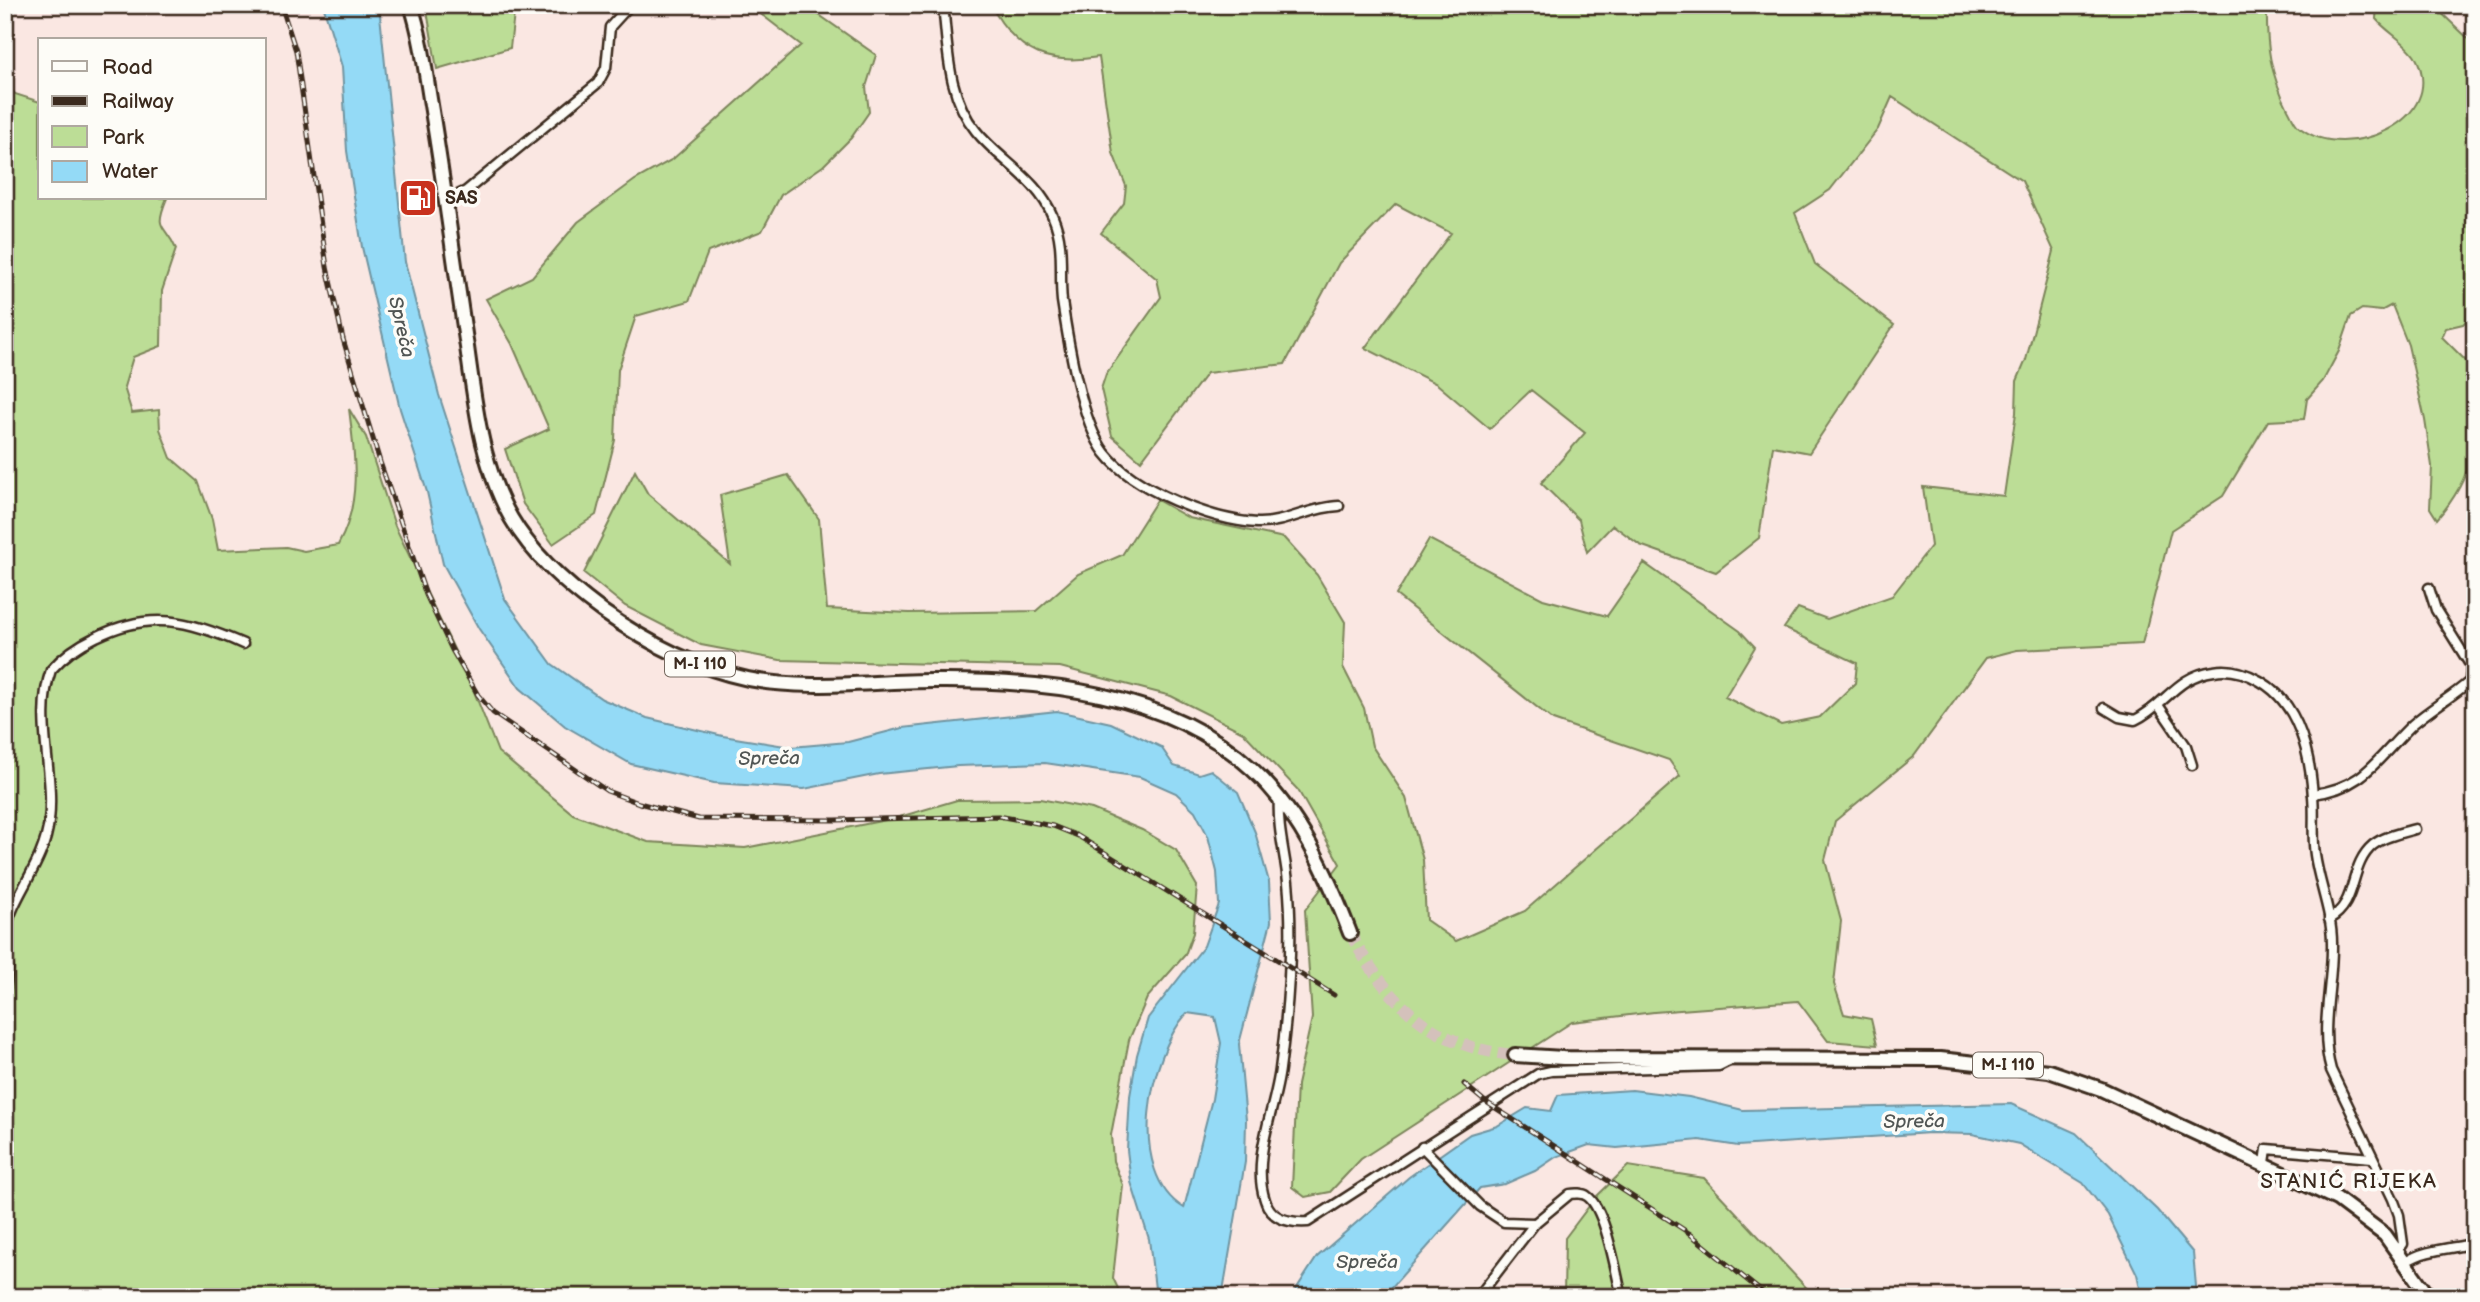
<svg xmlns="http://www.w3.org/2000/svg" width="2480" height="1302" viewBox="0 0 2480 1302" font-family="'Balsamiq Sans',sans-serif">
  <rect width="100%" height="100%" fill="#fae7e2"/>
  <filter id="ink" filterUnits="userSpaceOnUse"><feTurbulence type="fractalNoise" baseFrequency=".0143" numOctaves="2"/><feDisplacementMap in="SourceGraphic" scale="14" xChannelSelector="R" yChannelSelector="G"/><feConvolveMatrix kernelMatrix="1 2 1 2 8 2 1 2 1" color-interpolation-filters="sRGB"/></filter>
  <g filter="url(#ink)">
    <g fill="#bcdd96" stroke="#7c845a" stroke-width="2">
      <path d="M426,5H515L510,48L437,69Z"/>
      <path d="M749,5H805L876,55L866,87L869,112L851,138L823,166L781,195L762,231L708,252L689,301L636,316L618,370L615,440L596,515L553,544L523,504L505,449L549,429L512,344L486,299L532,277L578,222L635,180L673,159L801,45Z"/>
      <path d="M999,5H2267C2266,46 2270,73 2288,109C2291,114 2294,123 2299,127C2345,165 2451,120 2415,56C2407,43 2386,31 2376,19L2377,5H2433L2475,45V313L2463,324L2446,328L2442,337L2475,370C2475,435 2480,470 2437,519L2430,508L2432,466L2425,420L2408,345L2392,305L2381,311L2362,309L2351,316L2339,351L2323,381L2307,399L2304,419L2268,421L2223,496L2171,530L2142,644L2017,650L1986,658L1914,756L1835,821L1825,860L1841,921L1834,984L1844,1014L1871,1019L1877,1045L1828,1041L1798,1001L1654,1012L1572,1022L1361,1159L1330,1192L1305,1197L1292,1187L1297,1085L1312,1018L1305,910L1340,864L1298,790L1243,732L1171,696L1060,667L780,660L701,645L625,606L584,573L635,471L648,494L730,564L720,495L788,475L819,519L827,609L909,613L1036,611L1078,574L1122,555L1157,500L1189,518L1284,538L1317,575L1345,622L1343,667L1364,708L1372,746L1406,798L1423,860L1426,920L1456,941L1525,911L1680,776L1669,760L1553,720L1396,595L1429,539L1543,599L1607,616L1644,563L1740,631L1755,647L1725,697L1781,725L1820,717L1855,683L1857,663L1784,628L1798,608L1827,619L1892,596L1931,546L1923,487L2004,496L2016,413L2017,381L2026,360L2054,251L2022,181L1892,97L1878,129L1830,190L1795,213L1815,264L1894,325L1809,453L1773,446L1759,538L1716,572L1640,545L1613,525L1587,552L1579,520L1541,483L1585,433L1531,390L1490,429L1437,384L1365,348L1451,233L1396,204L1339,263L1285,364L1207,373L1141,461L1112,436L1101,389L1106,374L1161,297L1157,279L1101,233L1124,203L1126,186L1113,153L1099,57C1050,65 1020,55 994,11Z"/>
      <path d="M5,83L15,94L40,102V198H167C153,232 165,223 176,249L162,291L161,346L133,357L124,387L132,413L159,410L160,429L171,458L198,481L212,519L218,550L286,547L304,551L338,545C362,503 355,455 349,409L366,437L395,526L473,689L498,752L573,814L648,842L745,848L896,818L957,800L1040,799L1092,809L1142,830L1176,850L1197,886L1193,933L1185,955L1147,998L1129,1040L1111,1135L1113,1161L1123,1185L1113,1278L1122,1297H5Z"/>
      <path d="M1628,1166L1704,1178L1815,1297H1564L1565,1238L1596,1197Z"/>
    </g>
    <g fill="#94daf6" stroke="#7094a0" stroke-width="2" fill-rule="evenodd">
      <path d="M323,5H379L405,262L439,395L505,599L552,664L602,699L647,718L723,736L791,747L848,742L902,728L1057,711L1111,723L1161,747L1174,766L1199,774L1211,770L1238,792L1255,832L1269,882L1271,922L1239,1044L1246,1120L1245,1162L1222,1297H1156L1149,1239L1131,1182L1127,1150L1130,1096L1137,1055L1148,1018L1204,946L1219,904L1217,872L1208,836L1195,811L1176,793L1140,777L1045,763L958,766L879,774L804,789L714,783L631,764L565,726L520,688L479,629L443,564L427,492L400,409L362,247L347,151L342,67ZM1187,1013L1215,1017L1221,1043L1212,1099L1184,1208C1126,1173 1148,1057 1187,1013Z"/>
      <path d="M1632,1090L1689,1097L1743,1110L2011,1104L2076,1133L2157,1210L2193,1253L2197,1297H2142L2137,1274L2108,1215L2083,1183L2019,1144L1972,1134L1930,1133L1738,1146L1700,1140L1617,1148L1589,1145L1556,1157L1535,1171L1505,1184L1480,1188L1383,1297H1291L1317,1257L1409,1177L1470,1134L1497,1126L1527,1108L1551,1111L1558,1095Z"/>
    </g>
    <g fill="none" stroke-linecap="round" stroke-linejoin="round">
      <path stroke="#d4c1bb" stroke-width="12" stroke-dasharray="12 6" stroke-linecap="butt" d="M1350,933C1388,1003 1433,1048 1515,1055"/>
      <g stroke="#3b2a1e" stroke-width="13">
        <g id="street">
          <path d="M943,5C948,48 947,96 976,131C1001,162 1038,179 1053,217C1065,245 1059,272 1062,301C1068,340 1081,422 1105,453C1134,490 1211,520 1257,523C1285,524 1310,507 1339,506"/>
          <path d="M447,200L466,191L598,83L606,68L610,27L630,5"/>
          <path d="M2158,705L2186,746L2192,765"/>
          <path d="M2104,708L2119,717L2135,720C2166,705 2176,676 2214,671C2230,668 2246,673 2260,681C2299,703 2310,754 2313,796C2315,816 2312,836 2315,855C2319,884 2332,913 2332,943C2333,986 2319,1028 2331,1070L2393,1199L2399,1215L2403,1244L2398,1250"/>
          <path d="M2313,794C2365,788 2378,757 2413,724C2430,709 2452,697 2470,681L2471,666L2436,610L2429,588"/>
          <path d="M1279,798C1277,828 1285,853 1288,882C1294,942 1288,1009 1280,1069C1275,1110 1251,1159 1265,1200C1271,1220 1290,1223 1308,1222L1538,1074L1551,1071L1719,1066L1731,1060"/>
          <path d="M2329,919C2359,903 2348,866 2373,845C2385,836 2401,833 2415,829"/>
          <path d="M5,932C14,892 44,865 49,821C55,772 34,718 51,670C64,655 79,645 96,637C150,610 189,620 243,644"/>
          <path d="M5,953L8,967L5,995"/>
          <path d="M1422,1147L1480,1206L1504,1222L1535,1223"/>
          <path d="M2265,1163L2267,1149L2372,1158"/>
          <path d="M2406,1262C2425,1249 2452,1249 2475,1243"/>
          <path d="M1478,1297L1535,1223L1570,1194C1575,1193 1583,1193 1587,1196C1606,1209 1616,1274 1622,1297"/>
        </g>
      </g>
      <g stroke="#3b2a1e" stroke-width="18">
        <g id="primary">
          <path d="M411,5C422,39 426,76 432,111C445,190 455,269 467,347C475,405 482,467 511,518C533,556 568,586 602,611C646,642 696,668 748,679C810,691 871,681 933,681C1041,680 1168,691 1252,769C1299,812 1328,875 1350,933"/>
          <path d="M1515,1055L1563,1058L1940,1059L2049,1071L2101,1089L2337,1199L2385,1235L2429,1297"/>
        </g>
      </g>
      <use href="#street" stroke="#fdfcf7" stroke-width="8"/>
      <use href="#primary" stroke="#fdfcf7" stroke-width="12"/>
      <g stroke="#3b2a1e" stroke-width="5">
        <g id="rail">
          <path d="M281,5L296,51L327,267L343,339L380,462L426,595L452,650L478,695L493,713L607,791L639,803L699,819L835,820L998,816L1053,826L1078,836L1334,995"/>
          <path d="M1464,1084L1483,1100L1689,1233L1768,1297"/>
        </g>
      </g>
      <use href="#rail" stroke="#fdfcf7" stroke-width="2.5" stroke-dasharray="8" stroke-linecap="butt"/>
    </g>
  </g>
  <defs>
    <g id="fuel-square" transform="scale(2.0125)"><rect x="-9" y="-9" width="18" height="18" rx="4" fill="#c8321e" stroke="#fdfcf7"/><path d="M-5.5-6h7V0h2V4h1.3V-2.5L3-4.5l.8-.8L6-3V5H2.5V1h-1V6h-7ZM-4.2-4.7v3.2H.2V-4.7Z" fill="#fff"/></g>
  </defs>
  <g fill-rule="evenodd">
    <use href="#fuel-square" x="418" y="198"/>
  </g>
  <g text-anchor="middle" dominant-baseline="central" stroke-width="7" stroke-linejoin="round" paint-order="stroke">
    <g fill="#fdfcf7" stroke="#75695f" stroke-width="2">
      <rect x="665" y="651.5" width="70" height="25" rx="5"/>
      <rect x="1973" y="1052.5" width="70" height="25" rx="5"/>
    </g>
    <g font-size="16" font-weight="bold" fill="#3b2a1e">
      <text x="700" y="664">M-I 110</text>
      <text x="2008" y="1065">M-I 110</text>
    </g>
    <g font-size="18" font-weight="bold" fill="#3b2a1e" stroke="#fdfcf7" text-anchor="start">
      <text x="445" y="198">SAS</text>
    </g>
    <g font-size="19" font-style="italic" fill="#515654" stroke="#fdfcf7">
      <text transform="translate(401 327) rotate(77)">Spreča</text>
      <text transform="translate(769 759) rotate(-1)">Spreča</text>
      <text transform="translate(1914 1122) rotate(-1)">Spreča</text>
      <text x="1367" y="1262">Spreča</text>
    </g>
    <g font-size="21" letter-spacing="2" fill="#3b2a1e" stroke="#fdfcf7">
      <text x="2349" y="1181">STANIĆ RIJEKA</text>
    </g>
  </g>
  <rect width="2480" height="1302" fill="none" stroke="#fdfcf7" stroke-width="28"/>
  <rect x="14" y="14" width="2452" height="1274" fill="none" stroke="#3b2a1e" stroke-width="2.5" filter="url(#ink)"/>
  <rect x="38" y="38" width="228" height="161" fill="#fdfcf7" stroke="#afa8a0" stroke-width="2"/>
  <rect x="52" y="61" width="35" height="10" fill="#fdfcf7" stroke="#afa8a0" stroke-width="2"/>
  <text x="102" y="74" font-size="21" fill="#3b2a1e">Road</text>
  <rect x="52" y="96" width="35" height="10" fill="#3b2a1e" stroke="#afa8a0" stroke-width="2"/>
  <text x="102" y="108" font-size="21" fill="#3b2a1e">Railway</text>
  <rect x="52" y="126" width="35" height="21" fill="#bcdd96" stroke="#afa8a0" stroke-width="2"/>
  <text x="102" y="144" font-size="21" fill="#3b2a1e">Park</text>
  <rect x="52" y="161" width="35" height="21" fill="#94daf6" stroke="#afa8a0" stroke-width="2"/>
  <text x="102" y="178" font-size="21" fill="#3b2a1e">Water</text>
</svg>
